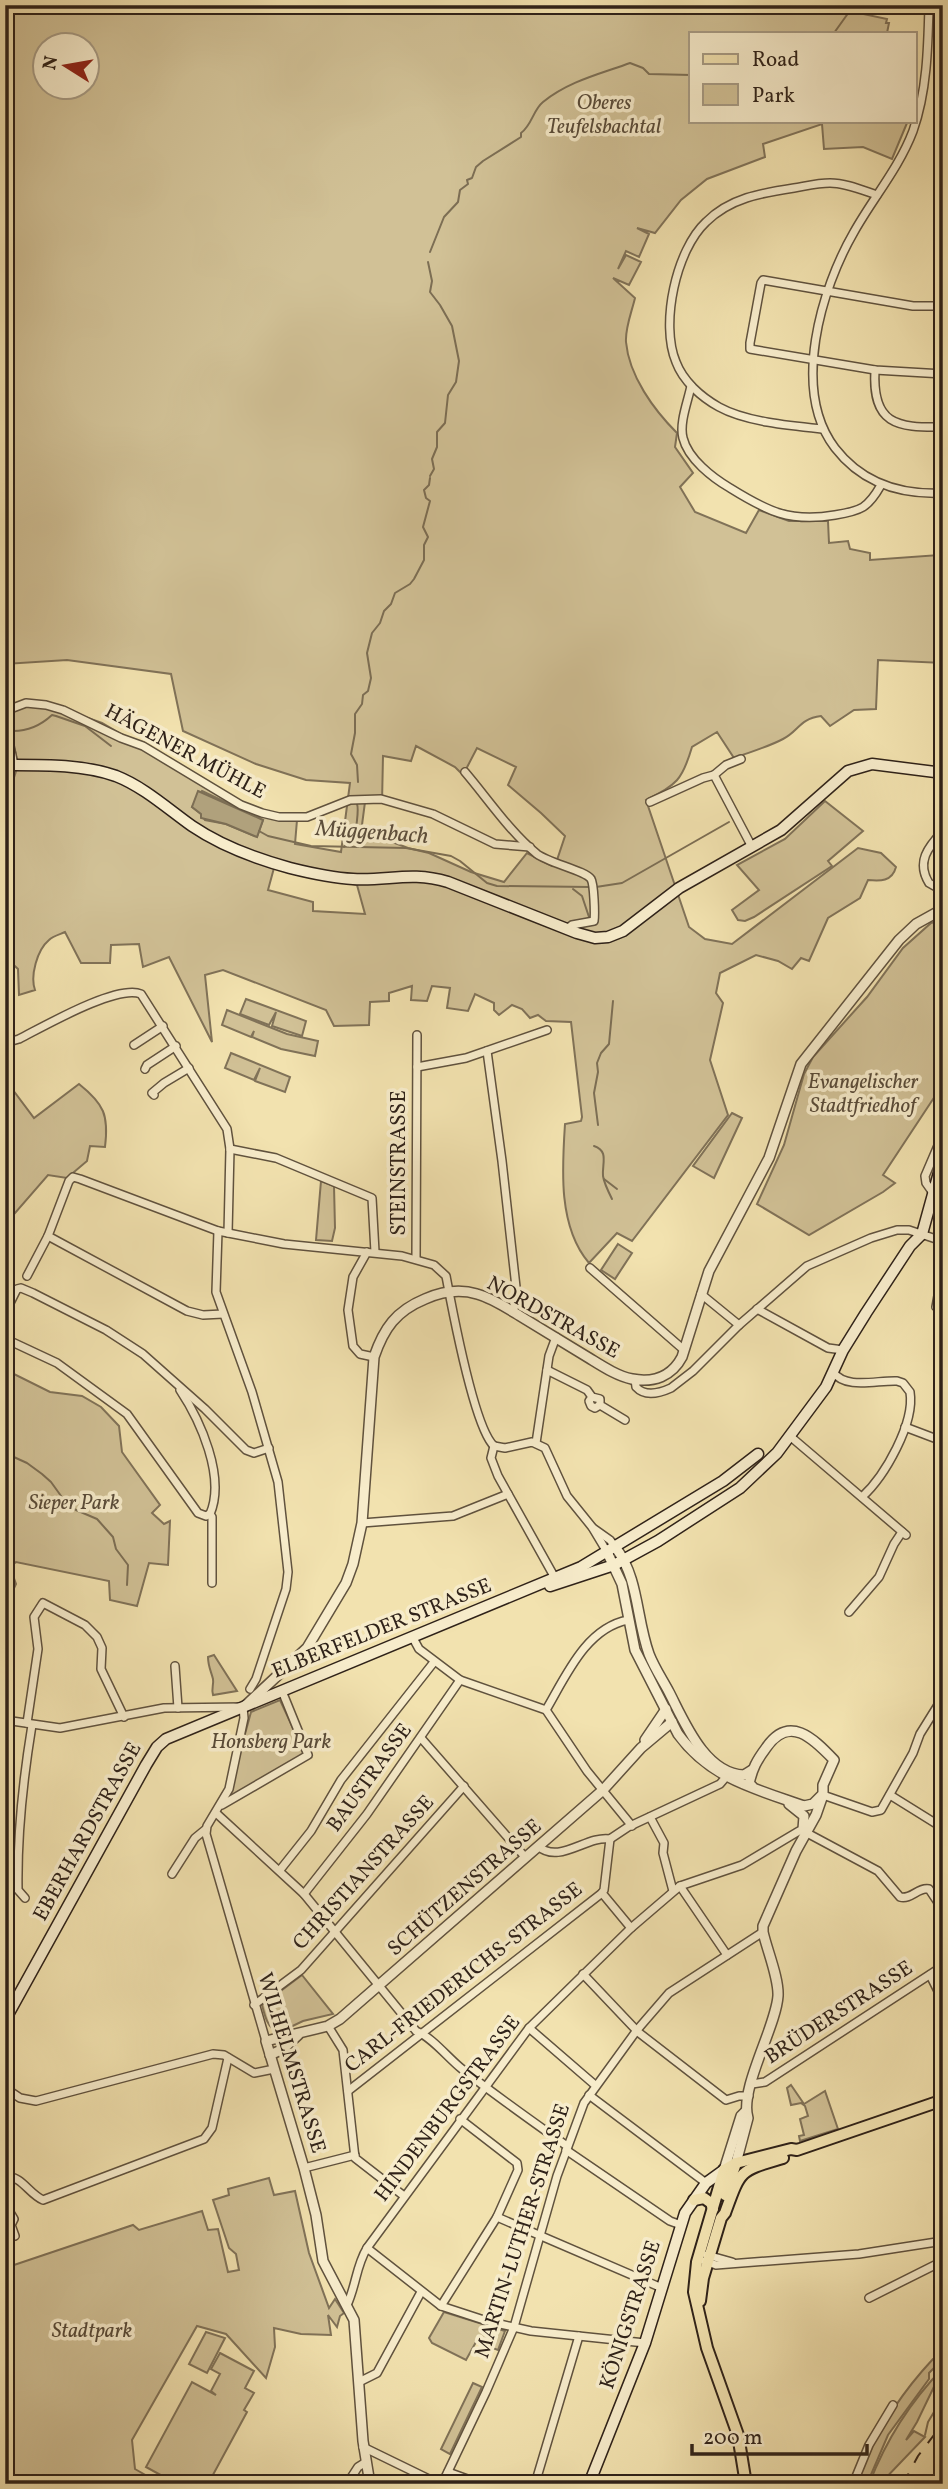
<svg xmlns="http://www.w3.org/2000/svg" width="948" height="2489" viewBox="0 0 948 2489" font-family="Vollkorn,serif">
  <rect width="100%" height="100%" fill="#f2e2af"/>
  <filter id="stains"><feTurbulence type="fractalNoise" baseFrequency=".00286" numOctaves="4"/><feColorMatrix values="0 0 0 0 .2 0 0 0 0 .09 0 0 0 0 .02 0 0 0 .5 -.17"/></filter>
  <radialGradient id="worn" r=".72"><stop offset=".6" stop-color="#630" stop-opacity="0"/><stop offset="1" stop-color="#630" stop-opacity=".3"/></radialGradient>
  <g fill="#d1c196" stroke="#807258" stroke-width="2" fill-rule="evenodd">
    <path d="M5,5H862L863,14L887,19L886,23H889L887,33H691V121H908L907,123L892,159L863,147L824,149L822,124L763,144L765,157L707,179L681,200L655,233L637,228L649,234L639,257L626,251L618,269L626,255L641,262L629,285L613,278L635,298C632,311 625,328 626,342C629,376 654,410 677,433L675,447L693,473L680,487L695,512L746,533L759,510L789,521H828L829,543L848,541L850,549L870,553V560L939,555L940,561L943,562V663L878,660L876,709L854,710L830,726L821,716C799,719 799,731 783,739C768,747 750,752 734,758L717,732L692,747C682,781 677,784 646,800L689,927L705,939L732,944L858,848L881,853L896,867C892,882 880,881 868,880L860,898L828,918L809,961L801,958L792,969L778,961L756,955L720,973L716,993L723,1003L710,1060L728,1115L632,1241L617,1233L589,1263C558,1227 562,1169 565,1124L581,1121L582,1117L571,1022L546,1021L538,1015L530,1018L522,1009L512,1005L499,1015L494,1010V1003L475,994L468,1011L447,1008L450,988L432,986L427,1001L411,1000L412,986L389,993V1001L370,1002L369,1025L334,1026L326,1010L223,970L205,975L212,1042L169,957L143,967L139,944L111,945L110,963H81L65,932C61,934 53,936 49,940C37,950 30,976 35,990L19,995L18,969L5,957V818L8,815C0,791 18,782 17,762C16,745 5,729 5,712L26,705L57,707L102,723L246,807L297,820L295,844L341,852L350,783L306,780L256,764L183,731L171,674L67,660L5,664ZM46,46H88V88H46ZM416,746L455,767L463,775L477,748L516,767L508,785L541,813L565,836L557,860L552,866L527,853L504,882L471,872L429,853L408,848L387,840H360L365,802L382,803L383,756L411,761ZM202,791L263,820L257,837L226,824L205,820L201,814L192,807ZM274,868L357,885L365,914L313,911V902L268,890Z"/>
    <path d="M825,801L863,831L828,861L832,866L754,917L745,921L738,920L732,910L759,890L737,865L785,839Z"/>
    <path d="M943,920V1084L883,1175L895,1183L883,1192L809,1235L757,1204L784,1145L804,1074L813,1057L867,997L903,948L931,923Z"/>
    <path d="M246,999L306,1021L302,1036L272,1026L276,1012L269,1025L240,1014Z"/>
    <path d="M227,1010L287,1034L318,1041L315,1056L281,1049L252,1037L254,1031L251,1037L222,1025Z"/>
    <path d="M231,1053L290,1077L285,1092L255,1081L260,1068L254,1080L225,1068Z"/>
    <path d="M7,1082L34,1118L79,1084C104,1104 109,1115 105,1147L90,1146L87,1161L67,1178L48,1175L8,1221L5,1227V1083Z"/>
    <path d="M732,1113L742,1118L714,1178L693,1166Z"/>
    <path d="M321,1181L334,1186L335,1228L332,1241L316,1240Z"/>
    <path d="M618,1244L632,1253L615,1279L601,1270Z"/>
    <path d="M5,1372L12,1373L50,1392L82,1396L101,1407L119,1426L122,1452L160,1505L152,1513L164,1524L170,1521L168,1565L149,1563L137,1606L110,1600L109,1581L16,1562L10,1567L16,1584L9,1599L5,1597Z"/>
    <path d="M214,1655L237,1691L213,1695C211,1689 214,1685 213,1679C211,1671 208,1666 208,1657Z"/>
    <path d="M280,1700L305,1754L227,1800L251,1712Z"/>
    <path d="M302,1975L333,2014L303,2021L278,2033C267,2027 265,2016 262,2005Z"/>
    <path d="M791,2085L804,2104L825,2091L838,2129L800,2141L799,2136L804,2135L800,2119L808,2116L805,2106L801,2103L791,2105L787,2088Z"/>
    <path d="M269,2178L274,2195L295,2191L309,2253L329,2308L335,2299L344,2313L340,2316L337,2327L328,2315L331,2335L301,2334L274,2328L275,2347L266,2378L226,2334L197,2326L132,2440L135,2469L161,2484H5V2268L133,2225L139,2230L202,2211L208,2230L218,2229L228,2272L239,2270L236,2254L229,2248L213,2200L229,2195L228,2189Z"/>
    <path d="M444,2312L505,2331L498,2350L476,2342L466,2360L432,2343L429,2338Z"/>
    <path d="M206,2332L225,2338L207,2373L189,2364Z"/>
    <path d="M220,2353L254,2371L245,2388L254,2393L244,2410L247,2412L208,2484H177L146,2467L192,2382L216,2395L211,2391L220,2374L211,2369Z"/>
    <path d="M943,2355V2364L936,2366L929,2373V2379L888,2435L867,2484H857C860,2477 861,2470 864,2463C881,2424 904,2390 933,2359L937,2360Z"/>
    <path d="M943,2368L917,2422L906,2440L914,2431L925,2437L880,2484H869C886,2440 910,2402 943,2368Z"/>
    <path d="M473,2383L482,2387L450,2454L441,2449Z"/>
  </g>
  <path fill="#b0a17c" stroke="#7c6e54" stroke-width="2" d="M198,791L263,820L257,837L226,824L201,818V814L192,807Z"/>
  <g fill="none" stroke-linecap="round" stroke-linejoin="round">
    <g stroke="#7c6e54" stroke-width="2">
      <path d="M834,33L854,5"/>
      <path d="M430,252L444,217L458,202L460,190L468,184L467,180L472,178L476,167L483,161L521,137V133C532,125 533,110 543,102C569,81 600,74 630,63L643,68L649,74L691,75"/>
      <path d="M428,262L432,281L430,292L440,305L452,326L459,361L456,382L448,395L445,423L437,432V447L432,459L434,469L430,476"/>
      <path d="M10,731C27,732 40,726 52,715L56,716L85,726L111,746"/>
      <path d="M358,782L357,765L351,754L355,733V714L362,704L363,695L368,691L371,678L367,653L372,633L380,623L384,611L391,604L395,593L410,584L414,579L424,560V545L428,537L423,527L430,501L426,498L424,490L429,485L430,478"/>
      <path d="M259,831L268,836L311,846L406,848L451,856L460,861L487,883L497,886L590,887"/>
      <path d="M344,847C344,846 352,839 353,839C356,834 359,809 357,804"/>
      <path d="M596,887L622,883L729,822"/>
      <path d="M573,889L582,896L589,917"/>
      <path d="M598,1125L594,1093L598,1072L597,1063L601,1053L609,1044L613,1001"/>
      <path d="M594,1146C609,1151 602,1163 603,1176C604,1183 609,1193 612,1199"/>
      <path d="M604,1179L617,1189"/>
      <path d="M5,1453L27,1463L42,1474L51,1482L69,1507L97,1519L113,1537L116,1549L128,1565L127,1585"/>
      <path d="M925,2435L928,2422L943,2397"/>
      <path d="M935,2443L943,2445"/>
    </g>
    <g stroke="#60523e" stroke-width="10">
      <g id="minor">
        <path d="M929,5C928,47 927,92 913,131C899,168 873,198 854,232C821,289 791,390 835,448C862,483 900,495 943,493"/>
        <path d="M943,306H913L763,280L761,283L750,343V349L875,370L943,374"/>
        <path d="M875,370C872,424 896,428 943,427"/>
        <path d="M691,386C688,401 679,423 683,438C688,459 713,478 730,488C767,511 790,523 835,515C861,511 868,508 881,485"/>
        <path d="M823,429C792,426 746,422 719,407C701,397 683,381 676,362C660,324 676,250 706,222C730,198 761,193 794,188C806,186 818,183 830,183C846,183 862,190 877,195"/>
        <path d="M5,711L26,703L46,705L63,710L121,738L143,746L241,805L262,813L279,817H307L350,800L381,799L433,814L495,844L530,847"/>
        <path d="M5,722L14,765"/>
        <path d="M465,772C488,799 510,832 537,854C549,863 586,871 591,879C594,884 595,914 594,921L572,925L567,929"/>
        <path d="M714,775L726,765L741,759"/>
        <path d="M650,802L703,778L714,775L752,847"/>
        <path d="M943,831C928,847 916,862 929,883L943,891"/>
        <path d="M5,1043L19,1039C43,1027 117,984 141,994L227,1129L230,1149L228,1233"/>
        <path d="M134,1045L163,1026"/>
        <path d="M487,1051L502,1161L517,1296L513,1312"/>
        <path d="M417,1067L466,1058L547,1030"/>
        <path d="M145,1069L147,1065L176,1046"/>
        <path d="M154,1095L152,1093L164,1083L189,1068"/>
        <path d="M230,1149L276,1158L372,1198L375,1252"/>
        <path d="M933,1193L926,1183L925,1176L943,1134"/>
        <path d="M218,1231L216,1292L252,1392L278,1482L288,1572L286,1589L256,1679L250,1689"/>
        <path d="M367,1252L353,1277L348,1310L353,1346L360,1354L374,1357"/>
        <path d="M416,1258L417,1035"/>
        <path d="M590,1268L684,1350"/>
        <path d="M943,1268L936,1307L943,1308"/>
        <path d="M27,1276L48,1236"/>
        <path d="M701,1294L739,1325"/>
        <path d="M757,1309L828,1348L843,1350"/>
        <path d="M5,1313L17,1289L21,1288L33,1293L106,1330L143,1354L205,1409L246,1450L254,1453L269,1448"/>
        <path d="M223,1314L203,1315L187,1311L48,1236L69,1181L73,1177L80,1179L218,1231L284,1244L402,1256L434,1265L446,1276C452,1308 474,1428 494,1446"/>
        <path d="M5,1337L10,1341L57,1363L127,1414L198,1513L206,1516L210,1514"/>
        <path d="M547,1370L587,1390L592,1397L600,1399V1405L625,1420"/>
        <path d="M833,1372C846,1390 877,1380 897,1381L903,1383L910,1392C915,1423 885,1476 862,1497"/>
        <path d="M635,1379L636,1387C645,1397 660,1393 671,1388L693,1371L739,1325L807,1266L871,1238L897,1230H909L936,1239L943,1237"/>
        <path d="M180,1390C200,1420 226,1477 210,1514L212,1517V1583"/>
        <path d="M592,1397L589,1401L591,1406L595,1408L600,1405"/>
        <path d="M905,1427L942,1441"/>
        <path d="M791,1437L906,1535"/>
        <path d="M536,1443L549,1356L556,1337"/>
        <path d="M494,1446L505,1448L532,1442L545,1448L567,1496L592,1527L607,1552"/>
        <path d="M494,1446L491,1458L498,1476L555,1578"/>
        <path d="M362,1523L453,1516L508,1494"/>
        <path d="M593,1528L610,1540L616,1548"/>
        <path d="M849,1612L879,1577L894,1544L902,1532"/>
        <path d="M413,1638L419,1649L460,1680L546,1710L587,1771L632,1826"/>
        <path d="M175,1666L178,1708"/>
        <path d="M546,1710C566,1676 586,1628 628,1620"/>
        <path d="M5,1720L60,1728L164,1708L243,1707L244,1718L229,1789L207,1826L206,1834L266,2041"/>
        <path d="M27,1723L38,1649L34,1617L43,1603L85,1625L97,1637L102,1648L101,1669L124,1717"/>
        <path d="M421,1738L525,1857"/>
        <path d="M823,1795L872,1812L881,1810L913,1753L920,1734L943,1697"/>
        <path d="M890,1795L943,1828"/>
        <path d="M222,1805L308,1755L282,1691"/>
        <path d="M216,1813L304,1894L416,2031C432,2037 448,2058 462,2069C496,2096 532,2121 567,2146"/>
        <path d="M650,1817L664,1843L663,1853L673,1891"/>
        <path d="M807,1833L878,1871L900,1897C911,1900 918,1887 929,1889L943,1910"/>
        <path d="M610,1839L604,1890L602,1893L631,1928"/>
        <path d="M538,1846C559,1865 587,1835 610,1839L628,1827L720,1784L726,1777"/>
        <path d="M280,1870L311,1831L341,1780L434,1662"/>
        <path d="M172,1874L195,1838L206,1829"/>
        <path d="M680,1886L727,1955"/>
        <path d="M304,1894L367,1814L460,1680"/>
        <path d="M25,1898L18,1890C17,1834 23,1780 32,1725"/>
        <path d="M583,1974L638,2032L726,2100L739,2096H749"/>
        <path d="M930,1975L943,2001"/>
        <path d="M254,2005L301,1970L464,1786"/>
        <path d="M328,2026L343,2050L355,2158L404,2196"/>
        <path d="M529,2028L595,2085"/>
        <path d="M752,2084L765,2082L943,1966"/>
        <path d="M5,2088L20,2098L36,2101L213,2054L224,2055L254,2073L274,2069"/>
        <path d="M348,2091L602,1893"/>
        <path d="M589,2095L706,2183"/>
        <path d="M566,2150L670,2221L681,2225"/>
        <path d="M304,2168L355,2155"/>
        <path d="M5,2176C22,2176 29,2194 43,2200L204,2139L212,2128L228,2058"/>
        <path d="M5,2204L14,2219L11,2225L15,2236"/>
        <path d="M497,2217L662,2288"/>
        <path d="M367,2248L441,2306L487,2321"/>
        <path d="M707,2255L732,2262"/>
        <path d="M705,2261L716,2265L859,2254L943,2241"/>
        <path d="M869,2298L943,2261"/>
        <path d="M347,2305C356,2286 356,2266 367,2248L529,2028L631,1928L680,1886L742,1865L799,1831"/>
        <path d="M441,2306L497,2217L518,2170L517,2163L460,2119"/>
        <path d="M491,2322L531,2331L645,2343"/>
        <path d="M359,2382L377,2373L421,2292"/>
        <path d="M363,2447L439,2484"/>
        <path d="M448,2472L481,2484"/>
        <path d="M347,2484L358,2467L366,2462"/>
        <path d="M442,2484L486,2392L514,2327L557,2176L584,2103L637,2030L669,1993L763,1932"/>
        <path d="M535,2484L579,2336"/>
        <path d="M853,2484L869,2445L893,2405"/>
      </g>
    </g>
    <g stroke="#60523e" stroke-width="12">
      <g id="tertiary">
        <path d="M616,1548C639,1579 636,1618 649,1654C654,1667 662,1679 669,1692C684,1721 705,1774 744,1775L752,1770"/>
        <path d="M607,1552L622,1584L635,1650L678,1734C710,1778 755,1789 804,1806L813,1804L821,1796"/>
        <path d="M245,1706L307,1648L346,1583L353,1564L362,1523L374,1357C384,1328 396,1311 425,1299C441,1292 460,1289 477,1294C492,1298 507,1308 520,1316C543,1330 566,1344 589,1358C602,1366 617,1376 632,1379C654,1383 672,1376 682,1357L709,1271L769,1158L801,1064L899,940L916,924L943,909"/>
        <path d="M645,1740L666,1709"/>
        <path d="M789,1804L804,1816L803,1829L807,1833"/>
        <path d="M270,2055L283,2049L298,2035"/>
        <path d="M736,2163L748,2118C739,2089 776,2027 778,1996C779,1978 767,1950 763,1932V1926L796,1851L816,1815L823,1795V1785L834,1760C813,1738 789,1714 766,1748C757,1760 752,1769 749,1784L752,1786"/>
        <path d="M724,2170L741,2116L746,2111"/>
        <path d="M370,2484L363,2441L354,2320L323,2261L316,2215L304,2168L266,2041L328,2026L340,2019L603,1790L641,1748L672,1722"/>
      </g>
    </g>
    <g stroke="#2f2219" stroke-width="13">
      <g id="secondary">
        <path d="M5,765C41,765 82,764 116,776C144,787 168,809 192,826C220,845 257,859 290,868C310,873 332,878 353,879C389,881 411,871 448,882L577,933L595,938L608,937L623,931L679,888L781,830L848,771L872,764L943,773"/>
        <path d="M550,1586L614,1565L658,1541L740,1488L777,1453L826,1387L843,1350L866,1313L910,1246L922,1234L943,1158"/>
        <path d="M5,2020L146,1765L157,1747L166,1739L581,1567L723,1481L758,1454"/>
        <path d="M589,2484L645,2343L685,2213L706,2183L724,2170"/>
      </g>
    </g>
    <g stroke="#2f2219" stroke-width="14">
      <g id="primary">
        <path d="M724,2170L697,2262L694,2292L707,2348L738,2435L746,2484"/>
        <path d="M724,2170L736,2163L791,2149L797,2150L943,2100"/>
        <path d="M725,2195L736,2163"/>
        <path d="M694,2200L704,2198L711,2203L713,2209"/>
        <path d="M700,2301L703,2278L721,2218L725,2213C741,2169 739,2171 783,2158"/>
      </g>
    </g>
    <use href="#minor" stroke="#f7eccb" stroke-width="7"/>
    <use href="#tertiary" stroke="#f7eccb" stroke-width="9"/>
    <use href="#secondary" stroke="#f7eccb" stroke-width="10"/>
    <use href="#primary" stroke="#f2e2af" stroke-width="10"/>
    <path stroke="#2f2219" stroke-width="2" stroke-dasharray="12 12" stroke-linecap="butt" d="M903,2484L918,2456L943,2423"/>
  </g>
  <g text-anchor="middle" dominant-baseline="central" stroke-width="7" stroke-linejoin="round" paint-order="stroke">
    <g font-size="21" font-style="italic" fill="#584a38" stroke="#f7eccb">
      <text x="604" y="103">Oberes<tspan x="604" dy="24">Teufelsbachtal</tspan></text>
      <text x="863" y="1082">Evangelischer<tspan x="863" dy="24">Stadtfriedhof</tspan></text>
      <text x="74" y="1503">Sieper Park</text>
      <text x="271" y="1742">Honsberg Park</text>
      <text x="92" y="2331">Stadtpark</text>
    </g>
    <g font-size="21" fill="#2f2219" stroke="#f7eccb">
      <text transform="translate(185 752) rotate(28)">HÄGENER MÜHLE</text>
      <text transform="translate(399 1163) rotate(-90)">STEINSTRASSE</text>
      <text transform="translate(553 1318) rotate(29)">NORDSTRASSE</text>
      <text transform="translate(382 1629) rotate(-22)">ELBERFELDER STRASSE</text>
      <text transform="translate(370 1778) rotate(-54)">BAUSTRASSE</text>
      <text transform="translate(88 1832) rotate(-61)">EBERHARDSTRASSE</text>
      <text transform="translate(364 1873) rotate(-48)">CHRISTIANSTRASSE</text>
      <text transform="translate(465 1888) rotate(-41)">SCHÜTZENSTRASSE</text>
      <text transform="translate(464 1978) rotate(-38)">CARL-FRIEDERICHS-STRASSE</text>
      <text transform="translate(839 2013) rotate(-33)">BRÜDERSTRASSE</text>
      <text transform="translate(291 2063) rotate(73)">WILHELMSTRASSE</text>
      <text transform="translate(448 2109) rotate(-53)">HINDENBURGSTRASSE</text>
      <text transform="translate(523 2231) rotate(-72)">MARTIN-LUTHER-STRASSE</text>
      <text transform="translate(631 2315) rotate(-72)">KÖNIGSTRASSE</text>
    </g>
    <g font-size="23" font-style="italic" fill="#5c4e3c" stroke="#f7eccb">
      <text transform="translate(372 833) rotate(4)">Müggenbach</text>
    </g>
  </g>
  <rect width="948" height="2489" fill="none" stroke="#f2e2af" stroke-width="28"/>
  <rect x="7" y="7" width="934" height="2475" fill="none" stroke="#2f2219" stroke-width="3.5"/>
  <rect x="14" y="14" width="920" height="2461" fill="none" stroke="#2f2219" stroke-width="2"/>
  <rect x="689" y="32" width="228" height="91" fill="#f7eccb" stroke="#a79b84" stroke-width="2"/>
  <rect x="703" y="54" width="35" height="10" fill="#f2e2af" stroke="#a79b84" stroke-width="2"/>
  <text x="752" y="66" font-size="21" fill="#2f2219">Road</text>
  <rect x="703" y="84" width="35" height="21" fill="#d1c196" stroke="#a79b84" stroke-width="2"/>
  <text x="752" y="102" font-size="21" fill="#2f2219">Park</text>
  <g transform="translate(66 66) rotate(281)"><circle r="33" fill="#f7eccb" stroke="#a79b84" stroke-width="2"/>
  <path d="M0-5L12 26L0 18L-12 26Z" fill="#8f2418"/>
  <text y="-10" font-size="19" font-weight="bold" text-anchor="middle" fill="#2f2219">N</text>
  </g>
  <path d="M692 2444v10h175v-10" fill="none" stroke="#2f2219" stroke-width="3.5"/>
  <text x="703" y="2444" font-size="21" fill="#2f2219" stroke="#f7eccb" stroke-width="5" paint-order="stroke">200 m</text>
  <rect width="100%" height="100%" filter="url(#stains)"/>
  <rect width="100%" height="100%" fill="url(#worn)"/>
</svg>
